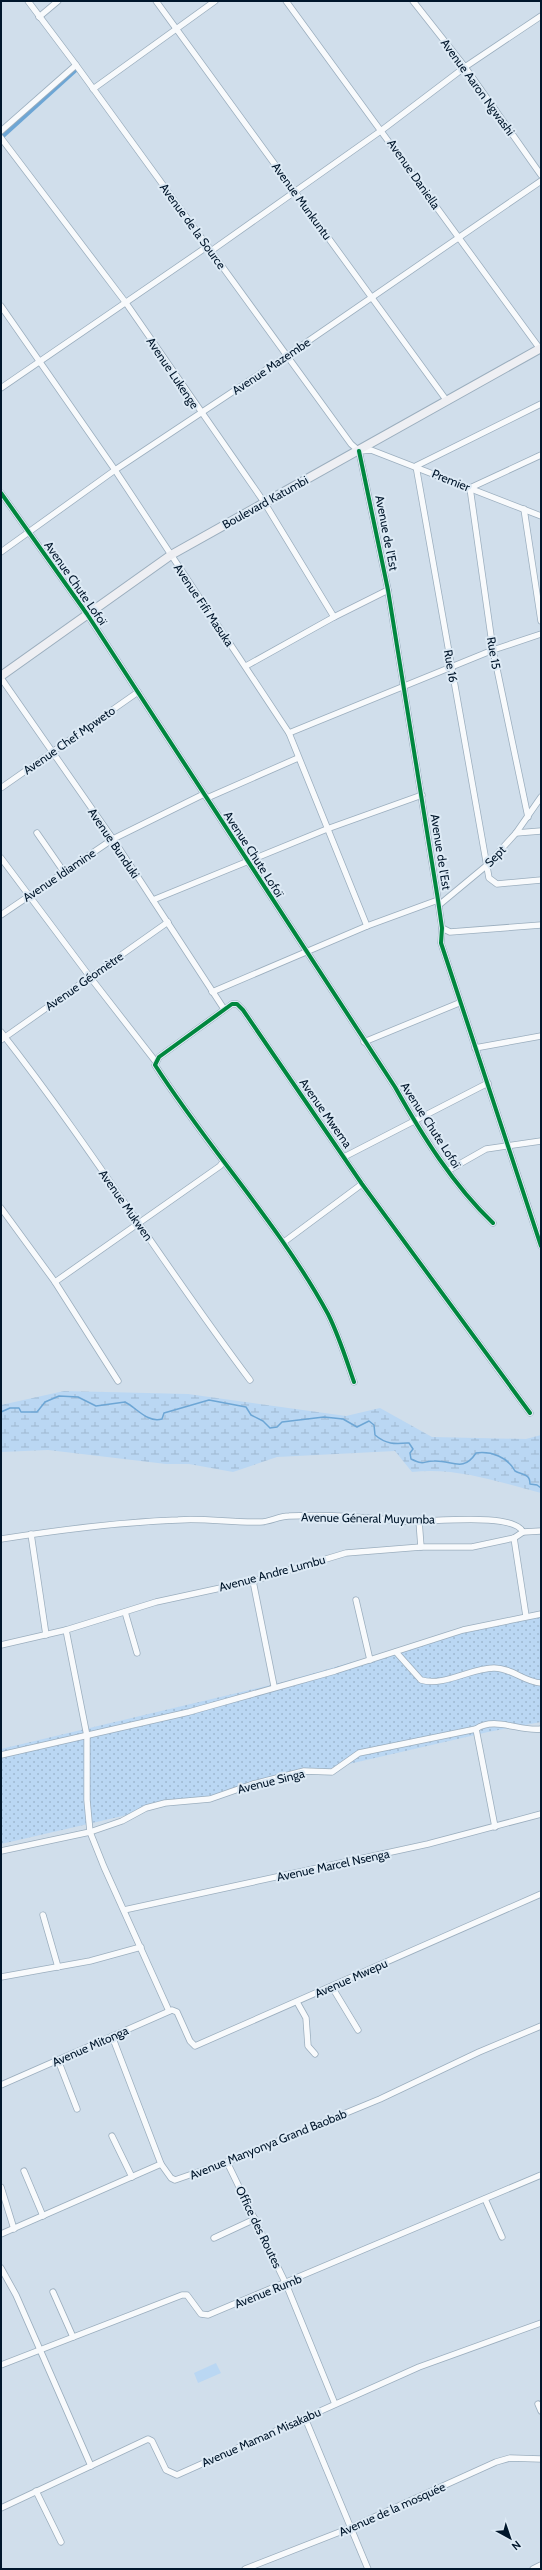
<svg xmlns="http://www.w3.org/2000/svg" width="542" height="2570" viewBox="0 0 542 2570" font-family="Cabin,sans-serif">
  <defs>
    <pattern id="grass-dots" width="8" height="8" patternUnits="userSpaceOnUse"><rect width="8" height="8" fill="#bad7f3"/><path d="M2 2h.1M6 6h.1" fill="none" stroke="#9eb8d0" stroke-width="1.8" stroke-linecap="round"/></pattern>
    <pattern id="wetland-marsh" width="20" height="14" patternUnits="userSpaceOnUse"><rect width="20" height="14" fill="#bad7f3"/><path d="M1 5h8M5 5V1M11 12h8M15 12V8" fill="none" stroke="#9eb8d0"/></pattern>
  </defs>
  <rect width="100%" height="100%" fill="#d0deeb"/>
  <path fill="url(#grass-dots)" d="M541,1612V1722L488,1732L1,1844V1749L279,1683L500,1620Z"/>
  <path fill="url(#wetland-marsh)" d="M64,1391L188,1394L346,1416L380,1408L432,1437L526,1439L541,1435V1493C499,1482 456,1467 412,1472L395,1451L277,1457L233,1472L189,1464H166L48,1450L1,1452V1405Z"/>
  <path fill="#bad7f3" d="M216,2363L221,2373L198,2383L194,2373Z"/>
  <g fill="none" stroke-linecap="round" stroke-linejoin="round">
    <path stroke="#6da6d5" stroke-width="1.5" d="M1,1412L10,1408H19L21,1412H37L45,1402L59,1396L78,1397L96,1406L125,1402C137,1408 147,1423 162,1419L164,1413L209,1400L246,1407L251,1415L263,1421L270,1428L277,1427L282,1422L324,1417L343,1419L357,1427L369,1421L374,1425L375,1435C387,1445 395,1444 409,1443L413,1449L410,1453L411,1459C426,1466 422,1461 434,1461C452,1460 463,1473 476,1453C491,1451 508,1457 515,1471C522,1475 530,1473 530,1484L537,1485L541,1488"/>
    <path stroke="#6da6d5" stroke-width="5.5" d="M1,137L76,69"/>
    <g stroke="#9baebe" stroke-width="7">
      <g id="street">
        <path d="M28,1L76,65L351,444L359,451"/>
        <path d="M156,1L447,401"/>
        <path d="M286,1L540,349"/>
        <path d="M413,1L465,67L541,175"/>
        <path d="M39,17L58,1"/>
        <path d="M93,89L215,1"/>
        <path d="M1,131L76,65"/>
        <path d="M1,138L126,303L264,502L334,617"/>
        <path d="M211,251L382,130L465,67L541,16"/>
        <path d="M1,306L115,470L289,733L367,926"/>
        <path d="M1,388L208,246"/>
        <path d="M541,404L416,466L489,878L497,884L541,880"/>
        <path d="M359,451L388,590L438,900L442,928L441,943L541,1246"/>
        <path d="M360,451L371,450L541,516"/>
        <path d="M1,493L87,614L395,1087C422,1135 453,1185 493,1223"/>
        <path d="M524,509L541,621"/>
        <path d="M1,552L115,470L288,355L541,181"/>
        <path d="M246,666L334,617L388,590"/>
        <path d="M1,678L113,839L224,1009"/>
        <path d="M289,733L493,650L541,634"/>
        <path d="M1,788L138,692"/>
        <path d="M207,798L298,758"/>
        <path d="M528,817L493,650L470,488L541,455"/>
        <path d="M37,833L64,872"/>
        <path d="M516,833L541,831"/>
        <path d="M1,858L90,977L156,1062"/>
        <path d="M153,900L327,829L422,795"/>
        <path d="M439,905L486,866L516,833L541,797"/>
        <path d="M1,915L113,839L204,794"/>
        <path d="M442,928L450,932L541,925"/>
        <path d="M212,992L367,926L438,900"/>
        <path d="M1,1032C89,1144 164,1266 250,1380"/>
        <path d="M1,1040L168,922"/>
        <path d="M364,1042L459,1003"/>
        <path d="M475,1048L541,1036"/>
        <path d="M344,1157L488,1083"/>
        <path d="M449,1170L486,1149L541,1141"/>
        <path d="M1,1208L55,1282L118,1381"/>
        <path d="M284,1242L362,1184"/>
        <path d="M55,1282L220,1166L223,1162"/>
        <path d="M354,1382C346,1359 339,1336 328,1314C279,1224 210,1151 155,1065L159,1057L232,1004H237L243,1010L362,1184L530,1413"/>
        <path d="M419,1521L421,1547"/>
        <path d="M31,1534L46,1635"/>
        <path d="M514,1538L526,1616"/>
        <path d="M1,1539C59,1530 119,1522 178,1520C205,1518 233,1523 260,1522C270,1522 279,1516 289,1516C328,1514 365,1517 403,1521C426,1523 513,1511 523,1532L541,1531"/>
        <path d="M253,1581L274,1686"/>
        <path d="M356,1600L370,1660"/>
        <path d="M125,1612L137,1653"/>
        <path d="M66,1630L87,1736V1800L90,1832L104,1867L169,2011"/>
        <path d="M1,1645L66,1630L156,1602L253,1581L346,1553L421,1547H472L514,1538L523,1532"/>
        <path d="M396,1652L421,1680C444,1687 470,1668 494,1668C512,1668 524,1682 541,1683"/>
        <path d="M476,1729L495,1827"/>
        <path d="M1,1755L189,1712L335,1671L463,1630L541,1614"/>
        <path d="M1,1851L90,1832L122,1821L146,1808L165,1803L210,1799L253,1784L304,1771L332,1772L359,1753L476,1729C494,1716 521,1732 541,1729"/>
        <path d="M124,1910L428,1844L541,1814"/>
        <path d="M43,1915L58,1967"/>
        <path d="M1,1977L90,1961L141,1947"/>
        <path d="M332,1987L358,2030"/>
        <path d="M297,2002L306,2018L308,2046L315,2054"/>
        <path d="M112,2036L161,2164L171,2178L175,2180L227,2162L380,2099L479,2052L541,2026"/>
        <path d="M58,2060L77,2109"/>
        <path d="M1,2085L172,2010L177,2012L190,2041L195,2046L541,1894"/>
        <path d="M112,2136L132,2177"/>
        <path d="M227,2162L286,2284L335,2404"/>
        <path d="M24,2171L43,2216"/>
        <path d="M1,2187L14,2229"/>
        <path d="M485,2199L502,2237"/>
        <path d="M1,2234L161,2164"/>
        <path d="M214,2238L255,2219"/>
        <path d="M1,2268L16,2295L91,2466"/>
        <path d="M53,2292L73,2337"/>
        <path d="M1,2365L182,2295H187L201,2314L208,2315L541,2175"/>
        <path d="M538,2404L541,2411"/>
        <path d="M305,2418L368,2569"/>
        <path d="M36,2491L61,2542"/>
        <path d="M1,2508L148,2439L152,2441L166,2470L177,2475L419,2367L541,2323"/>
        <path d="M245,2569L350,2528L496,2462L510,2458L541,2459"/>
        <path d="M533,2569L541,2565"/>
      </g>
    </g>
    <g stroke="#9baebe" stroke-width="10">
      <path id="secondary" d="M1,676L171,555L541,348"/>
    </g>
    <use href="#street" stroke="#f8fafc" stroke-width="5.5"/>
    <use href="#secondary" stroke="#eeeff3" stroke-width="8"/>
    <g stroke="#ddeaf5" stroke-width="6">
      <g id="cycleway">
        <path d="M359,451L388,590L438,900L442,928L441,943L541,1246"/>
        <path d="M1,493L87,614L395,1087C422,1135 453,1185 493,1223"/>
        <path d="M354,1382C346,1359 339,1336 328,1314C279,1224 210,1151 155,1065L159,1057L232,1004H237L243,1010L362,1184L530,1413"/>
      </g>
    </g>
    <use href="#cycleway" stroke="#00873e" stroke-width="4"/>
  </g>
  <g text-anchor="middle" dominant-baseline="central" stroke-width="4" stroke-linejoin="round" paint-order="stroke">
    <g font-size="12" fill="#00162b" stroke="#ddeaf5">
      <text transform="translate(478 87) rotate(54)">Avenue Aaron Ngwashi</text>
      <text transform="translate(414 174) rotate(55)">Avenue Daniella</text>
      <text transform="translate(302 201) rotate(54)">Avenue Munkuntu</text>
      <text transform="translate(193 226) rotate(54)">Avenue de la Source</text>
      <text transform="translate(271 366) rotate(-34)">Avenue Mazembe</text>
      <text transform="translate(173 373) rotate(56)">Avenue Lukenge</text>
      <text transform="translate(451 480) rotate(22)">Premier</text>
      <text transform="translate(265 502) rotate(-29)">Boulevard Katumbi</text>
      <text transform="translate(387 533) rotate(79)">Avenue de l'Est</text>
      <text transform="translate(76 583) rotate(55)">Avenue Chute Lofoï</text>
      <text transform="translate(204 605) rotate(56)">Avenue Fifi Masuka</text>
      <text transform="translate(494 653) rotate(80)">Rue 15</text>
      <text transform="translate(451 666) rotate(80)">Rue 16</text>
      <text transform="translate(69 740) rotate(-35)">Avenue Chef Mpweto</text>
      <text transform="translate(114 843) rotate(56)">Avenue Bunduki</text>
      <text transform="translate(441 852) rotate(81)">Avenue de l'Est</text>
      <text transform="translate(254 854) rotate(57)">Avenue Chute Lofoï</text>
      <text transform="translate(495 856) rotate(-46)">Sept</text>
      <text transform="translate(59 875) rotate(-34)">Avenue Idiamine</text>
      <text transform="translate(84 981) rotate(-35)">Avenue Géomètre</text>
      <text transform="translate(326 1113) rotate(55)">Avenue Mwema</text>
      <text transform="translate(431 1125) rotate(57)">Avenue Chute Lofoï</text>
      <text transform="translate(126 1205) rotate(55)">Avenue Mukwen</text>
      <text transform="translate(368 1518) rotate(1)">Avenue Géneral Muyumba</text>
      <text transform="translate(272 1573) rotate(-15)">Avenue Andre Lumbu</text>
      <text transform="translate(271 1781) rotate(-14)">Avenue Singa</text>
      <text transform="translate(333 1865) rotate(-12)">Avenue Marcel Nsenga</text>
      <text transform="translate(351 1978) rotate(-24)">Avenue Mwepu</text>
      <text transform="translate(90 2046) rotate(-24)">Avenue Mitonga</text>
      <text transform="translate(268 2144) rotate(-22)">Avenue Manyonya Grand Baobab</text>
      <text transform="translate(259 2227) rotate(64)">Office des Routes</text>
      <text transform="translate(268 2291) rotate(-22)">Avenue Rumb</text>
      <text transform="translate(261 2437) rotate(-24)">Avenue Maman Misakabu</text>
      <text transform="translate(392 2509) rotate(-24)">Avenue de la mosquée</text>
    </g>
  </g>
  <rect width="542" height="2570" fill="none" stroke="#00162b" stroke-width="4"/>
  <g transform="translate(510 2538) rotate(140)" stroke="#ddeaf5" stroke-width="3" paint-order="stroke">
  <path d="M0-3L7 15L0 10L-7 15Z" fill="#00162b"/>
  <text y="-6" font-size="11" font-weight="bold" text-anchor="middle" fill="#00162b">N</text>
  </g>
</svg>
